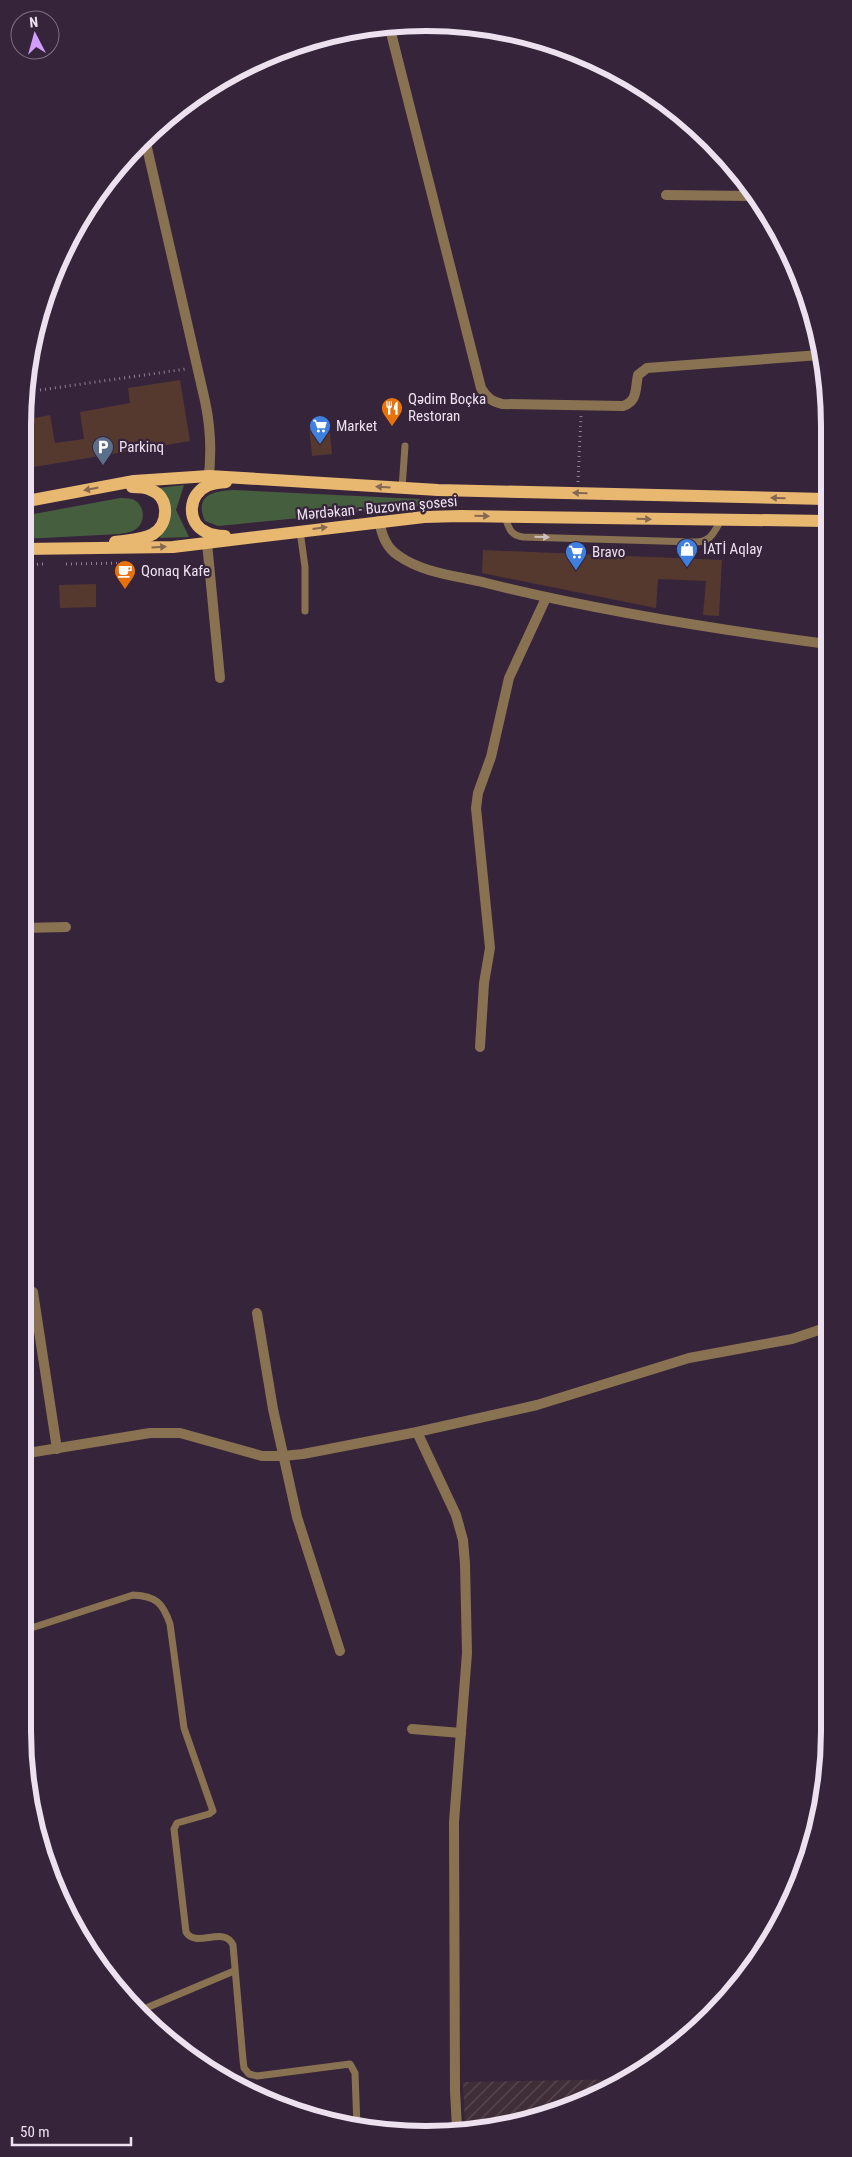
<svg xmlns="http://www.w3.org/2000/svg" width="852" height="2157" viewBox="0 0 852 2157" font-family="'Roboto Condensed',sans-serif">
  <defs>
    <pattern id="industrial-furrows" width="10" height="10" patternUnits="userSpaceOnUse" patternTransform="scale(1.25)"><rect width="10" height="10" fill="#3f2d37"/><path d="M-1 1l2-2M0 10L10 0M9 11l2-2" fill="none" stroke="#5b4b54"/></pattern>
  </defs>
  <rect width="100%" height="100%" fill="#36243a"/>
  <path fill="url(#industrial-furrows)" d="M630,2079L505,2127L465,2128L463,2082Z"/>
  <g fill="#455e3e">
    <path d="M184,485L176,510L189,537L160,538L167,511L158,488Z"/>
    <path d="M233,490L440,500L441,504L229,525L218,526L205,521C194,496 212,491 233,490Z"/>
    <path d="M120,498C123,498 128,498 132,499C144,503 147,521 136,529C132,532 125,533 120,534L23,539V516Z"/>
  </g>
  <g fill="#55392f">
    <path d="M180,380L190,441L22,469L24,420L50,415L55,443L84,439L80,412L130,403L128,388Z"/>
    <path d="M329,423L332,454L312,456L309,425Z"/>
    <path d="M483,550L722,560L719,616L703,615L706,581L658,579L656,608L482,573Z"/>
    <path d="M96,584V607L60,608L59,585Z"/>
  </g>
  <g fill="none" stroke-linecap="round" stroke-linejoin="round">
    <g stroke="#908193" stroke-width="3" stroke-dasharray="1 4" stroke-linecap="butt">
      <path d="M40,390L186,369"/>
      <path d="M578,482L581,416"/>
      <path d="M66,564L127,563"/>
      <path d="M22,565L44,564"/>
    </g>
    <g stroke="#897251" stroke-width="7">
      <path d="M402,488L405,446"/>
      <path d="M505,517C509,528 510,535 523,537L695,542C711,542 714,532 721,520"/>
      <path d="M300,531L305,567V611"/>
      <path d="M22,1631L133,1595C156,1596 163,1603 170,1624L184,1728L213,1811L209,1814L177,1823L174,1829L186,1932C196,1949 224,1925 233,1945L243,2060L244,2068L249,2074L257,2076L350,2064L355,2073L357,2127"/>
      <path d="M139,2011L234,1971"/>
    </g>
    <g stroke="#897251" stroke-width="10">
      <path d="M389,25L481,388C486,397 491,401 502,404L623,406C638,401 635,389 638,375L647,368L820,355"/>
      <path d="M145,139L205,401C211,429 212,454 208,482"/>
      <path d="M666,195L753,196"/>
      <path d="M379,521C382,535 386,548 399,556C423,573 458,576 486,583C598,611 713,629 827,644"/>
      <path d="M207,543L220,678"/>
      <path d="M22,928L66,927"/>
      <path d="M22,1037L24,1042"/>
      <path d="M480,1047L484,983L490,948L476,808L478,793L491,757L509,678L546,598"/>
      <path d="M33,1292L57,1449"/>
      <path d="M257,1313L273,1409L297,1517L340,1651"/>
      <path d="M417,1432L456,1515L463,1540L465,1564L467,1653L454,1822L455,2091L457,2128"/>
      <path d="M22,1454L150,1433H180L262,1456H283L303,1454L417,1432L537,1405L689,1358L792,1339L828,1327"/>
      <path d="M412,1729L461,1733"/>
    </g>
    <g stroke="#e8b870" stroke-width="12">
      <path d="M22,502L134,481L209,476L438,490L826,499"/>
      <path d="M225,536C219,536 211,535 206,532C186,523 188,494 207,486C213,483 220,483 226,482"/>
      <path d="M115,542C127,540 143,540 153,534C169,524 170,497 151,490C146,487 138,487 132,487"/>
      <path d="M22,549L173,547L424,517L461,516L826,521"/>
    </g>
  </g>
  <defs><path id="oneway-solid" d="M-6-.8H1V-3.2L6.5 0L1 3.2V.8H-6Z" transform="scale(1.25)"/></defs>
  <g fill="#866752">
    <use href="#oneway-solid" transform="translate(383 487) rotate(-176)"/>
    <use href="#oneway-solid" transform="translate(91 489) rotate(169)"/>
    <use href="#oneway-solid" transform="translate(580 493) rotate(-179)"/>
    <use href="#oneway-solid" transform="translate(778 498) rotate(-179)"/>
    <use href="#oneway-solid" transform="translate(482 516) rotate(1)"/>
    <use href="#oneway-solid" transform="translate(644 519) rotate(1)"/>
    <use href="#oneway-solid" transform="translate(320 528) rotate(-7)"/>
    <use href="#oneway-solid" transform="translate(159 547) rotate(-4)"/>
  </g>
  <use fill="#cfc0c0" href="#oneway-solid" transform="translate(542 537) rotate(2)"/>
  <defs>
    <g id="restaurant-pin" transform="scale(1.125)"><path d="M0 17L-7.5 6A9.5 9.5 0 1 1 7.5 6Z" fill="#e8710a" stroke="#36243a"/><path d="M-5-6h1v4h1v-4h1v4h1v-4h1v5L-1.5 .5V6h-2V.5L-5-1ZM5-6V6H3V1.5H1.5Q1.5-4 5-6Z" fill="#fff"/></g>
    <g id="supermarket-pin" transform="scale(1.125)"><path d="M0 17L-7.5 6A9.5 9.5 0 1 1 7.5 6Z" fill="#3f7fe0" stroke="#36243a"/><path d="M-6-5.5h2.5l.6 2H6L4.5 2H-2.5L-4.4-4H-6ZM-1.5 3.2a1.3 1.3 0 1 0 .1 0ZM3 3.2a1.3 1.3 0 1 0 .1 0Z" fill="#fff"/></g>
    <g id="parking-pin" transform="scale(1.125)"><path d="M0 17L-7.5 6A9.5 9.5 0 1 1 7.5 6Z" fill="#5c6f8a" stroke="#36243a"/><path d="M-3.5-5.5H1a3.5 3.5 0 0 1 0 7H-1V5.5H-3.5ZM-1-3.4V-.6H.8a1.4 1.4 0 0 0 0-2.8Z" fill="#fff"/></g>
    <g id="shop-pin" transform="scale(1.125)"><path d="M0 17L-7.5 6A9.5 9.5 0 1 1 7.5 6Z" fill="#3f7fe0" stroke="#36243a"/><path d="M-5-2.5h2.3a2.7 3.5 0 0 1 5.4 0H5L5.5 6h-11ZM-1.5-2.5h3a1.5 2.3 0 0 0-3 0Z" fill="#fff"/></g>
    <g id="cafe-pin" transform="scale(1.125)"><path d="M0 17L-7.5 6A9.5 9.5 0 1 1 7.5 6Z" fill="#e8710a" stroke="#36243a"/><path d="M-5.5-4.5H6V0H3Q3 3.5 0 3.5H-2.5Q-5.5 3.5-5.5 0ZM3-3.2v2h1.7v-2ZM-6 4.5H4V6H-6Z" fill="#fff"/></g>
  </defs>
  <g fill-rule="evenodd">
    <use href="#restaurant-pin" x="392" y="408"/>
    <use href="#supermarket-pin" x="320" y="426"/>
    <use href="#parking-pin" x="103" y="447"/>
    <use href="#shop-pin" x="687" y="549"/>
    <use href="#supermarket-pin" x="576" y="552"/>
    <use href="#cafe-pin" x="125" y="571"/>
  </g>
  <g text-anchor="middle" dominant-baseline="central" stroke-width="4.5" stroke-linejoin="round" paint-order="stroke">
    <g font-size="15" fill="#ede1ef" stroke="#36243a" text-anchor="start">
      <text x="408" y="399">Qədim Boçka<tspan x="408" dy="17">Restoran</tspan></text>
      <text x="336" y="426">Market</text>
      <text x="119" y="447">Parkinq</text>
      <text x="703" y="549">İATİ Aqlay</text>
      <text x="592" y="552">Bravo</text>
      <text x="141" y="571">Qonaq Kafe</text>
    </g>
    <g font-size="15" fill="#ede1ef" stroke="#36243a">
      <text transform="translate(377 508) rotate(-5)">Mərdəkan - Buzovna şosesi</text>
    </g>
  </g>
  <path d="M0 0H852V2157H0ZM426 31H426A395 395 0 0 1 821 426V1731A395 395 0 0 1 426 2126H426A395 395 0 0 1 31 1731V426A395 395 0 0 1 426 31Z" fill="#36243a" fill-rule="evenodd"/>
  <path fill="none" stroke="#ede1ef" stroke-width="6" d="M426 31H426A395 395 0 0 1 821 426V1731A395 395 0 0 1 426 2126H426A395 395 0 0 1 31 1731V426A395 395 0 0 1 426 31Z"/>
  <g transform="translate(35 35) rotate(354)"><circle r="24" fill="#36243a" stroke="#7f7082"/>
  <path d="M0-4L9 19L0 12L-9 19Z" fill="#d29dfd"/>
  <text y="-8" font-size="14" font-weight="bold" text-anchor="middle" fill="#ede1ef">N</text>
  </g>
  <path d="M12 2137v8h119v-8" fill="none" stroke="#ede1ef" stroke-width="2.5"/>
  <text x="20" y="2137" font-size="15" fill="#ede1ef" stroke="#36243a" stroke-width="4" paint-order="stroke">50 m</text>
</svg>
